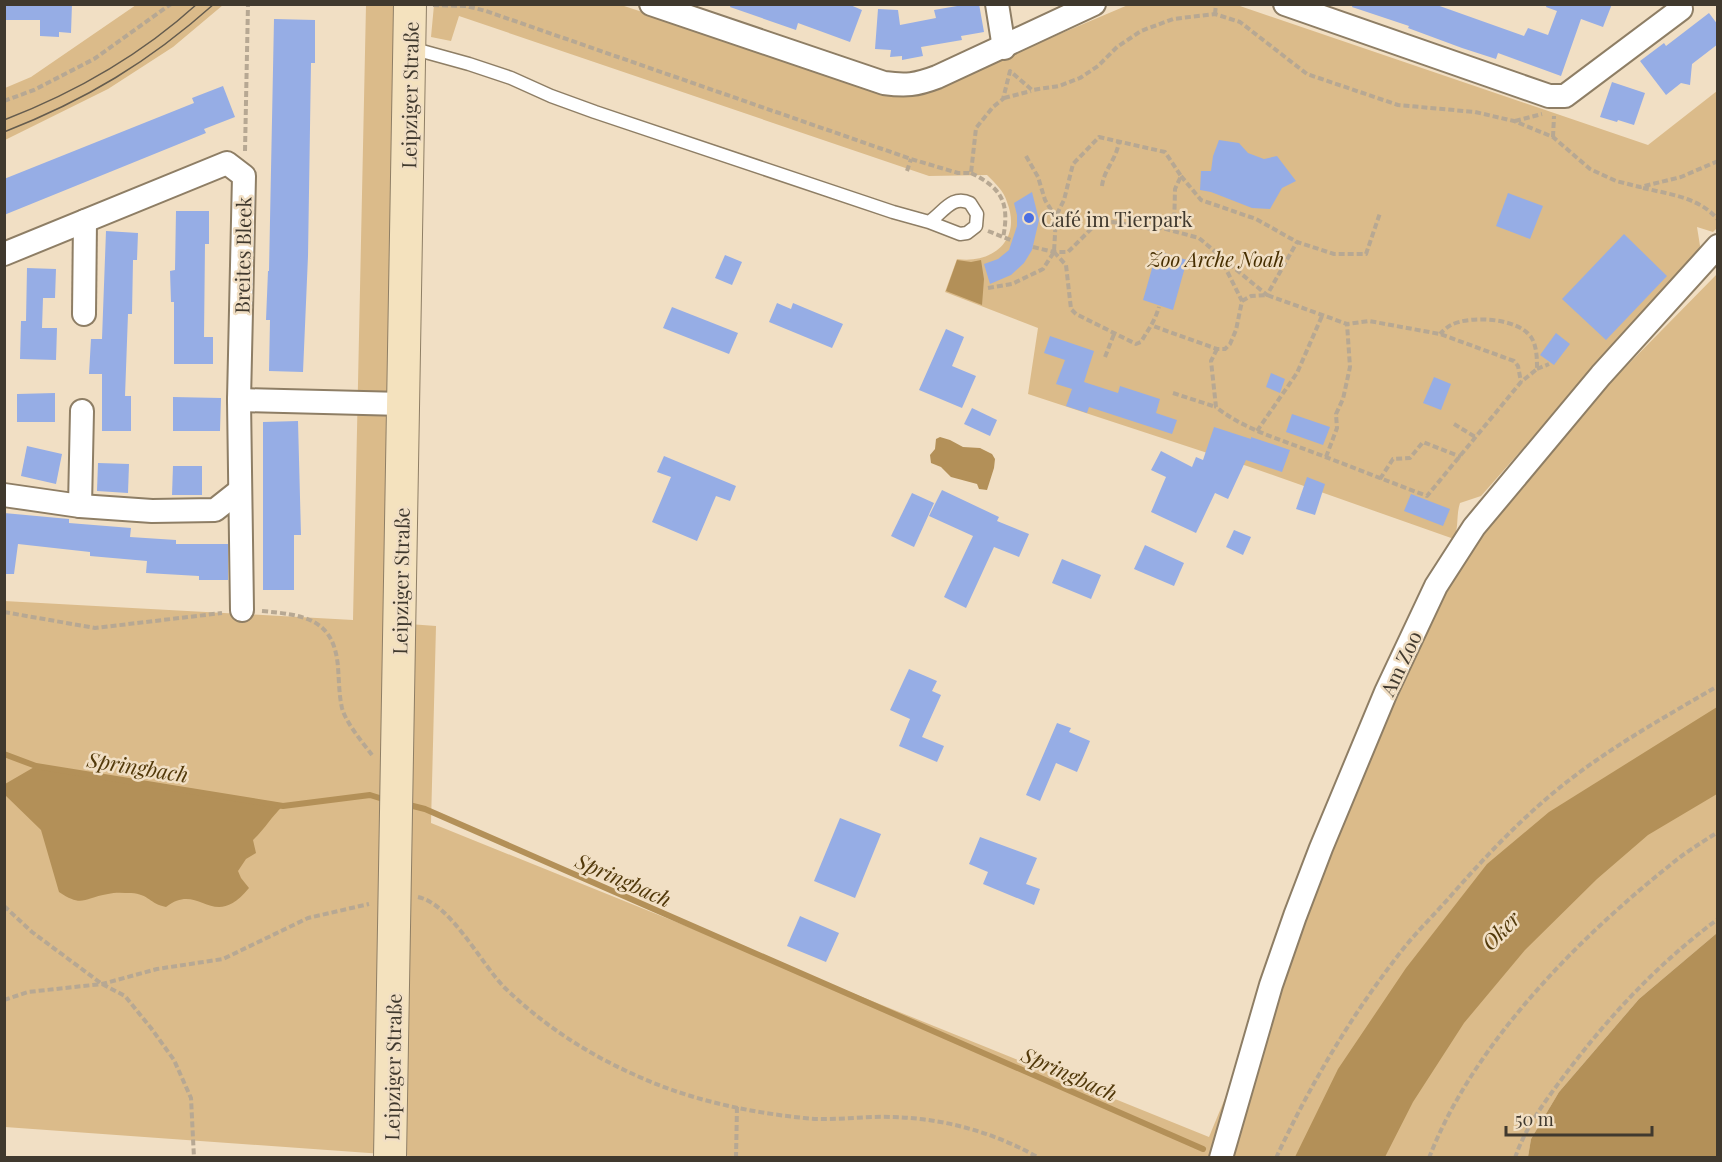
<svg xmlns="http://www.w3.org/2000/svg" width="1722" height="1162" viewBox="0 0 1722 1162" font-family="'Playfair Display',serif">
  <rect width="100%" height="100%" fill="#f1dfc4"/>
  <g fill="#dbbb8a">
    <path d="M136,5H223L173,47L108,89L5,140V88L31,77Z"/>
    <path d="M366,5H411L395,623L436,626L431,823L1209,1137L1344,810L1406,667L1476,536L1603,390L1717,274V933L1639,999L1559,1092L1531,1139L1528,1157L439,1158L5,1127L4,601L353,620Z"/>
    <path d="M434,5H621L886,92H923L1128,5H1237L1648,145L1717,91V228L1713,232L1697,227L1701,252L1610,350L1481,496L1460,503C1456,515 1459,527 1454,539L1247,466L1028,394L1038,328L945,292L957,259C993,264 1022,240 1007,202C1004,191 995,183 987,175L929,176L459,16L451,41L431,37Z"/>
  </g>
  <g fill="#b39058">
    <path d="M957,260L971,262L981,260L984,279L982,305L946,291Z"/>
    <path d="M940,437L950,440L963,447L980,448L992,454L995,459L994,468L987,490L979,489L977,484L951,477L941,467L931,463L930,455L935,449L936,439Z"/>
    <path d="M1717,707V794L1648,835L1597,879L1525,950L1464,1023L1413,1102L1385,1157H1295L1338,1069L1406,968L1487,864L1549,812Z"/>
    <path d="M36,766L283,806C271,817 265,829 253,840L256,853L246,859L238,871L241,878L249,888C212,933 200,880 166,907C150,904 149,894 131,893C124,893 115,892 108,894C83,898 83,908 59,892L41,830L5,795V784Z"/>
    <path d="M1717,933V1157H1528L1531,1139L1559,1092L1639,999Z"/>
  </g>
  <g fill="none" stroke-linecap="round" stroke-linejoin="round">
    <g stroke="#b39058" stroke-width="6">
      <path d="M4,754L36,766L283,806L370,795L386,800"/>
      <path d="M405,804L425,809L1203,1149"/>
    </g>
  </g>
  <g fill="#96ade5">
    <path d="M6,4H72L71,33L59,32V37L40,36V20H6Z"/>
    <path d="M731,4H848L862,10L850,42L798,23L796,30L730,7Z"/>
    <path d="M957,4H979L984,32L961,36L962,40L921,47L923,56L902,60V56L890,57L891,50L875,49L878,9L898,10L900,25L936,18L934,10L957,6Z"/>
    <path d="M1353,4H1434L1524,36L1528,28L1548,35L1557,11L1546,7L1547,4H1612L1603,27L1581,19L1561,76L1498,53L1496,59L1462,48L1408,28L1409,26L1352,7Z"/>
    <path d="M1709,13L1718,25V44L1692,64L1690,85L1681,83L1666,95L1640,61L1664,43L1666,46Z"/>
    <path d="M274,19L315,20V63H311L308,256L303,372L269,371L270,320H266L268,271H269Z"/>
    <path d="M1612,82L1645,93L1634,125L1618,120L1617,122L1600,117Z"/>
    <path d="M223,86L235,117L204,129L206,133L4,215V179L194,103L192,98Z"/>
    <path d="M1219,140L1239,143L1248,153L1264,159L1277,156L1296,181L1282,188L1270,209L1252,208L1211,192L1200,190L1201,171H1211L1213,156Z"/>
    <path d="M1032,192L1039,220L1032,250L1024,263L1011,275L990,284L984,264L998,259L1009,250L1017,226V215L1014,203Z"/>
    <path d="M1508,193L1543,206L1530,239L1496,226Z"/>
    <path d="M176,211H209V244H205L204,337H213V364H174V302H171L170,271L175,270Z"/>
    <path d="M106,231L138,233L137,260H133L132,314H128L125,396H131V431H102V374H89L91,339H102Z"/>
    <path d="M1624,234L1667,276L1606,340L1562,299Z"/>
    <path d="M1157,251L1187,260L1173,310L1143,300Z"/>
    <path d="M725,255L742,262L732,285L715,278Z"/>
    <path d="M27,268L56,269L55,298H43L42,328H57L56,360L20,359L21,321H26Z"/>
    <path d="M777,303L791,309L793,303L843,324L832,348L769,322Z"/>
    <path d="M672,307L738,333L729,354L663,328Z"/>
    <path d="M946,329L964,337L952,366L976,376L962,408L919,390Z"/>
    <path d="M1556,333L1570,344L1554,365L1540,355Z"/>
    <path d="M1050,336L1094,351L1084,382L1118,393L1120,386L1160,399L1156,413L1177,420L1172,434L1089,407L1087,413L1066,406L1072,389L1056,384L1065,360L1044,353Z"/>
    <path d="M1271,373L1285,379L1280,393L1266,387Z"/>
    <path d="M1434,377L1451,384L1441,410L1423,403Z"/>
    <path d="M55,393V422H17V394Z"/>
    <path d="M173,397L221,398L220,431H173Z"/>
    <path d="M972,408L997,420L990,436L964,424Z"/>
    <path d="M1292,414L1330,427L1323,445L1286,432Z"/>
    <path d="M298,421L301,535H294V590H263V422Z"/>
    <path d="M1214,427L1251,439V437L1290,450L1282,472L1246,460L1228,499L1215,493L1196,533L1151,512L1166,477L1151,470L1161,451L1192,467L1196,457L1203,460Z"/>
    <path d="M27,446L62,454L56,484L21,476Z"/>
    <path d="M664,456L736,486L730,501L716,496L697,541L652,522L671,477L657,472Z"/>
    <path d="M98,463L129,464L128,493L97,491Z"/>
    <path d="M173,466H202V495H172Z"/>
    <path d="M1307,477L1325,484L1315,515L1296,509Z"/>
    <path d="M942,490L999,517L997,521L1029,534L1019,557L994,547L966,608L944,597L973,536L929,516Z"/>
    <path d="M912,493L934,503L914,547L891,536Z"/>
    <path d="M1411,494L1450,509L1443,526L1404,511Z"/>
    <path d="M4,513L69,519V523L131,528L130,537L176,540V544H228V580H199V576L146,573L147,561L90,556V552L18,544L14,574H4Z"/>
    <path d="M1234,530L1251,537L1243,555L1226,547Z"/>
    <path d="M1145,545L1184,563L1174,586L1134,569Z"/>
    <path d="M1062,559L1101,575L1091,599L1052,583Z"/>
    <path d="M909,669L937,681L932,691L941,695L922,737L944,746L937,762L899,746L910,719L890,710Z"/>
    <path d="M1057,723L1071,728L1069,732L1090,741L1077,772L1056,763L1040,801L1026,795Z"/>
    <path d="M840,818L881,834L855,898L814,881Z"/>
    <path d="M980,837L1037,858L1026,884L1040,889L1034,905L983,884L988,872L969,864Z"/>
    <path d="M800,916L839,933L826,962L787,946Z"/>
  </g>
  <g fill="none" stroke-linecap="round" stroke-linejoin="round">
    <g stroke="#8e7e65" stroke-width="15">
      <path id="lane" d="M411,48L469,64L511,78L551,96L595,112L893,212L929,222L960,234L967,233L976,226L977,214L970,203C952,194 943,213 929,222"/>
    </g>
    <g stroke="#8e7e65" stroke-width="26">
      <g id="street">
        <path d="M651,4L884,83C906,86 916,85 937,77L1094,4"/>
        <path d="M997,4L1004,48"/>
        <path d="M1285,4L1549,96H1565L1681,9"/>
        <path d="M4,254L227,163L244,176L239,400L242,610"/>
        <path d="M84,314L85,221"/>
        <path d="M239,400L403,404"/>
        <path d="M4,495L80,506L152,511L215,510L239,491"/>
        <path d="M80,506L82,411"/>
        <path d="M1221,1158L1271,985L1295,916L1321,848L1386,692L1436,586L1474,527L1601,375L1718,246"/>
      </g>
    </g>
    <g stroke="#8e7e65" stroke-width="34">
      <path id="secondary" d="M390,1158L410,4"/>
    </g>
    <g stroke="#b7a893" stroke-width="4" stroke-dasharray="6 3" stroke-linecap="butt">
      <path d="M433,5L466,6L486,11L911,159L958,173H971L976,128L993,107L1003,99L1010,71L1032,90L1059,86L1080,78L1098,66L1117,47L1141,31L1173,19L1215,14L1240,22L1307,74L1398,105L1475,112L1514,121L1553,137L1590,169L1616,181L1640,187L1681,177L1718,161"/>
      <path d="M1215,14L1216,4"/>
      <path d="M1004,98L1031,91"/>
      <path d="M4,101L34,90L94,59L171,4"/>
      <path d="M1515,121L1542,114"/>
      <path d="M1553,137L1554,116"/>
      <path d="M245,151L248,4"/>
      <path d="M1026,156L1038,177L1045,200L1055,216"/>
      <path d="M907,171L911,159"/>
      <path d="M971,173C1002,188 1010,203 1003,238"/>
      <path d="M1181,176L1201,200L1256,219L1297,242L1334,254H1366L1380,213"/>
      <path d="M1102,186C1104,169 1117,159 1119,141"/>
      <path d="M1643,188C1669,194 1701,198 1718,220"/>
      <path d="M988,231L1013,241"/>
      <path d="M1033,247L1054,252H1068L1092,228L1102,223L1113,222L1152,229L1162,228L1199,238L1219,255L1242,301L1236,330L1230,344L1225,349H1217L1153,326"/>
      <path d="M1054,252L1066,265L1071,309L1076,314L1136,344L1141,342C1149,328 1154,323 1159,307"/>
      <path d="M1222,258L1267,295L1297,242"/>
      <path d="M988,288L1012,284L1043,269L1054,252L1056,216L1064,200L1073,164L1099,137L1165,152L1181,176L1175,189L1174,231"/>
      <path d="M1242,301L1251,296L1267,295L1347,324L1369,321L1440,334L1514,361L1518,366L1521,382"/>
      <path d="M1217,349L1211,361L1216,407C1242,428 1276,438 1307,450C1347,465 1387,481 1427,496L1521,382L1537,369C1537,359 1537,346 1531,337C1518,318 1470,315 1451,325C1447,327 1443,331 1440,334"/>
      <path d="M1105,357L1114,334"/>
      <path d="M1537,369L1549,364"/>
      <path d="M1173,393L1216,407"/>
      <path d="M1454,424L1477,438"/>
      <path d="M1257,431L1297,373L1322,316"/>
      <path d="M1326,457L1337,428L1336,414L1343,399L1350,367L1347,324"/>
      <path d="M1380,479L1393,459L1410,458L1423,442L1461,457"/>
      <path d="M262,611C304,615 334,618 338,667C339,680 339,695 342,708C346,723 363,743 372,755"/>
      <path d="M4,612L95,628L222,613"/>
      <path d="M418,897C451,904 481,964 505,988C542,1024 586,1053 633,1074C686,1099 746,1112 804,1118C833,1121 862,1116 891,1117C942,1118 994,1132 1039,1158"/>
      <path d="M4,906L32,932L102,984L125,996L151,1028L174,1060L191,1098L194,1158"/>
      <path d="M4,1000L28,992L102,984L157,969L223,959L308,918L369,904"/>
      <path d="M736,1158L737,1107"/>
      <path d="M1100,1158H1107"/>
      <path d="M1276,1158C1311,1083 1352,1014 1403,949C1419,929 1438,911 1455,891C1487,855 1520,820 1558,789C1607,749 1663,718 1718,686"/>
      <path d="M1429,1158C1472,1046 1576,940 1669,866C1684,853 1701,843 1718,832"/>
      <path d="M1515,1158C1526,1125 1549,1096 1570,1068C1613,1012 1660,962 1718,919"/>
    </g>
    <use href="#lane" stroke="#fff" stroke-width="12"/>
    <use href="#street" stroke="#fff" stroke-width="22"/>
    <use href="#secondary" stroke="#f4e2be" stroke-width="32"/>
    <g stroke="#655c4e" stroke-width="1.5">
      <path d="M4,120C74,93 141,55 197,4"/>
      <path d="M4,132C86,100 149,62 214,4"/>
    </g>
  </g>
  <circle fill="#4a6fe2" stroke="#f1dfc4" stroke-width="2" cx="1029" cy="218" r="6"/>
  <g text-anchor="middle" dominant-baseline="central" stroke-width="5" stroke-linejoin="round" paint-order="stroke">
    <g font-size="20" fill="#40392e" stroke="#f1dfc4">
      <text transform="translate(409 95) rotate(-89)">Leipziger Straße</text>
      <text transform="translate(242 255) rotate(-89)">Breites Bleek</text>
      <text transform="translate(400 581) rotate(-89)">Leipziger Straße</text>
      <text transform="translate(1400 663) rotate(-65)">Am Zoo</text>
      <text transform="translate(392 1067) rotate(-89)">Leipziger Straße</text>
    </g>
    <g font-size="20" fill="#40392e" stroke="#f1dfc4" text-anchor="start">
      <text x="1041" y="218">Café im Tierpark</text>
    </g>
    <g font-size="20" font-style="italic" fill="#462e00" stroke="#f1dfc4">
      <text x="1216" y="258">Zoo Arche Noah</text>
    </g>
    <g font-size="21" font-style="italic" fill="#52390a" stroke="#f1dfc4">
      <text transform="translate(138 766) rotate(9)">Springbach</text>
      <text transform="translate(624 879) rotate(24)">Springbach</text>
      <text transform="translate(1500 930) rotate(-46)">Oker</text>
      <text transform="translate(1070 1073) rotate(24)">Springbach</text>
    </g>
  </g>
  <rect width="1722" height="1162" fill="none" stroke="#40392e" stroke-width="12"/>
  <path d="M1506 1126v9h146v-9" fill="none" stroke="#40392e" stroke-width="3"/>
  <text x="1515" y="1126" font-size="18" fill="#40392e" stroke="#f1dfc4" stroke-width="4.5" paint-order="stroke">50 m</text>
</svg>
